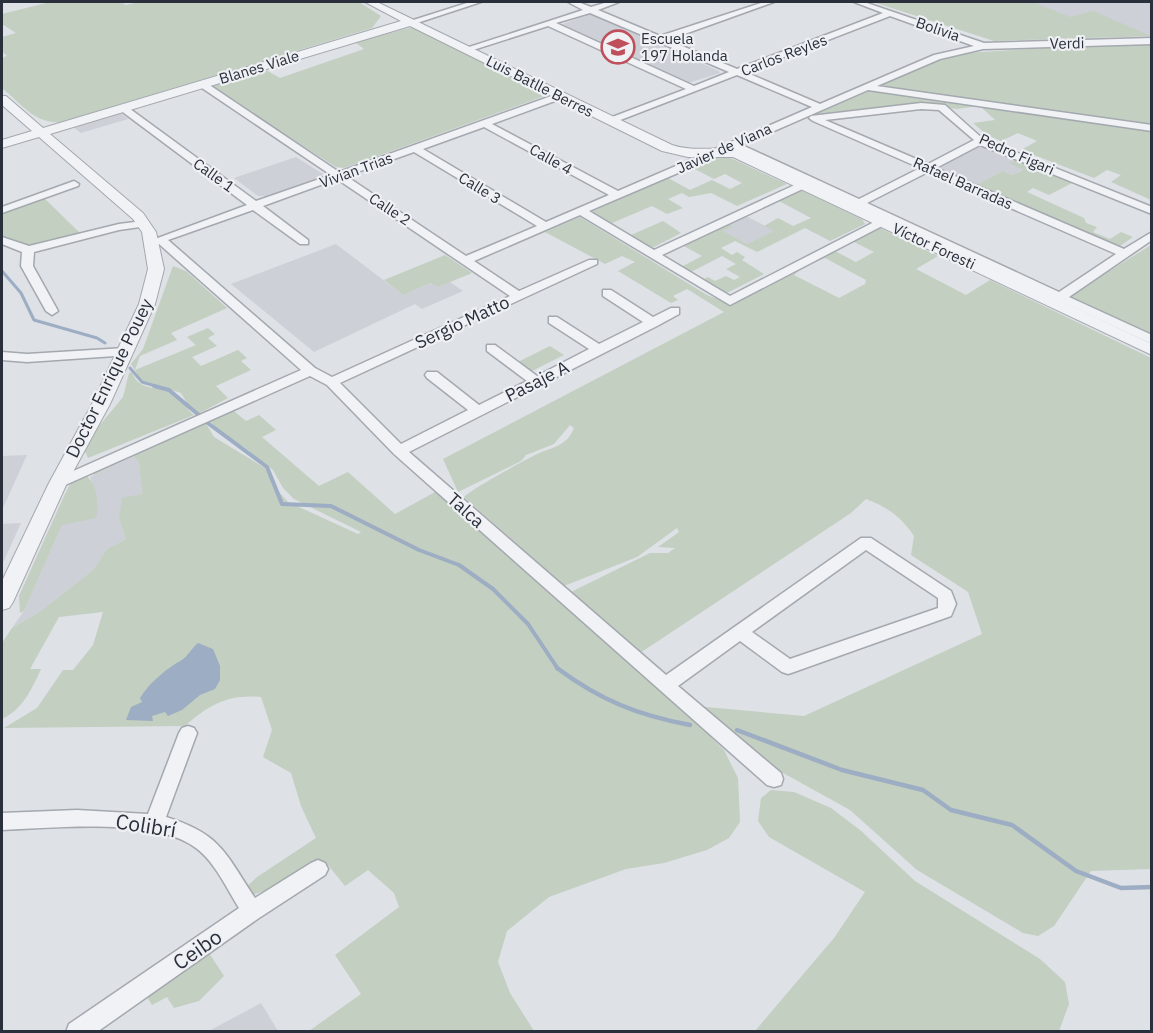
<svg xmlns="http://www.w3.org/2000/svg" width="1153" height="1033" viewBox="0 0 1153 1033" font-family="'IBM Plex Sans',sans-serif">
  <rect width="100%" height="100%" fill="#dee1e6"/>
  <g fill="#cdd0d7">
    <path d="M1029,2H1151V36L1112,37Z"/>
    <path d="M590,14L719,71L720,73L688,83L560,25Z"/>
    <path d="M120,113L128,119L81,133L73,127Z"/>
    <path d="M982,144L1018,159L1010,163L1024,169L1014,175L1003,171L976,185L936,168Z"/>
    <path d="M296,157L323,174L321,177L266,196H258L234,178Z"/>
    <path d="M744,215L775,231L747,244L722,231L733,226L727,223Z"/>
    <path d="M336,244L403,295L432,283L438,287L450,282L463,291L422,309L415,304L314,352L231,284Z"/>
    <path d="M27,455L2,510V456Z"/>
    <path d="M133,456L139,462L142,494L119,519L126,539L107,549L93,570L41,611L12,628L24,611L62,525L97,495L90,477Z"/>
    <path d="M21,523L2,565V524Z"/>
    <path d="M261,1003L278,1031H208H209Z"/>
  </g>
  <g fill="#c3cfc0">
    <path d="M50,2H120L126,5L139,2H359L381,16L372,28L61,122C34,124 22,104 2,88V58L7,56L2,51V37L16,33L2,24V14Z"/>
    <path d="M873,2H1033L1070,17L1093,11L1151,36L994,41Z"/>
    <path d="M413,27L543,94L542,97L344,168L336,167L213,88V85L264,69L280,78L364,49L355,42Z"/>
    <path d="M1151,41V126L873,87L920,66L966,53Z"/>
    <path d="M868,90L1151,129V200L1111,182L1121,175L1107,170L1094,178L1021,150L1037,141L1018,133L1001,141L987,135L973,123L995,120L980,106L957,109L910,104L824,115L813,113Z"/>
    <path d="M724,155L787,184L737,206L711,193L689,197L682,193L668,199L683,208L667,214L652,206L612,223L631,235L663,221L681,233L652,248L589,213L668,178L690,190L712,180L730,189L742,183L725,174L714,179L693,168Z"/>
    <path d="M1018,159L1074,182L1049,195L1033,188L1027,192L1084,218L1086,223L1097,227L1093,232L1110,239L1121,232L1133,237L1117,248L976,185L1003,171L1013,175L1023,170L1009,163Z"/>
    <path d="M799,189L862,219L865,224L830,241L805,228L757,252L735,241L721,248L732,255L737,252L745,257L742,260L764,274L727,293L702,280L708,277L715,281L726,276L734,280L740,277L726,269L736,264L722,256L691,272L681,267L702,256L682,245L727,223L733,226L723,231L747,244L774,231L764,226L778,218L793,226L811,218L777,200Z"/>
    <path d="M44,198L82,235L30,248L2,237V212Z"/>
    <path d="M580,217L707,295L731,304L804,266L794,275L839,298L865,284L866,280L825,258L810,263L833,250L856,262L874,252L852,241L878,227L938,256L916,269L966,295L990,280L1151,358V869L1091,871L1054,926L1038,936L1023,933L917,870L850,810L747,753L700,711L706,707L804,716L982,634L968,592L911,555L914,536C902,518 888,507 866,499L851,513L640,653L571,592L650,553H668L675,548L658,547L679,532L677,528L637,557L564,586L464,497C472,489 525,460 537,454C553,447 567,446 574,428L570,425L554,444L526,455L521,461L458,492L443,459L724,312L687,289L673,296L678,300L671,303L618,271L635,262L622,256L605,264L545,232Z"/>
    <path d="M1151,245V335L1070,299L1071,295Z"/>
    <path d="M445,255L472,273L438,287L431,283L403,295L384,280Z"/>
    <path d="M173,266L186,271L227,308L171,333L177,340L140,356L135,370L196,345L187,337L208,328L215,334L208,338L217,346L192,357L201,366L238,350L247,358L241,361L251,370L216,386L228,398L198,414L191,409L181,393L141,380L131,364L143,349Z"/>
    <path d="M550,346L564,355L528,373L514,364Z"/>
    <path d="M132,372C138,393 163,385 178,396C184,402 187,410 194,415L88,458L84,449L85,443L123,397L129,373Z"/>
    <path d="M229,407L246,421L259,415L276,430L262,437L319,486L348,472L395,514L437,491L666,693L724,750L738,778L740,822L729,838L707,850L664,863L626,869L549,897L507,931L498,962L510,993L534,1031H309L361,994L335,955L399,907L394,893L368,870L345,886L328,865C297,866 275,893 244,896L243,890L257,877L316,838L301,806L291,773L263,757L272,730L261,697C227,694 209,705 185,726L4,728L37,708L63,670H73L93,645L103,612L59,617L30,669H41C32,689 22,710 2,719V643L12,628L41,611L93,570L107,549L126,539L119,519L122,498L142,494L139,462L133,456L94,475L91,469L205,422L214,437L265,468L278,491L288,502L358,534L361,532L294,499L283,488L273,470L244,447L216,431L213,424L204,418Z"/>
    <path d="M84,474C98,483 99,503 96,518L62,525L24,611L20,613L19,596L65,494L72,480Z"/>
    <path d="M771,790L794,792L831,808L860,830L915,881L1040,959L1065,982L1069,1004L1059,1031H755L834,938L865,892L769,837L758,821L761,798Z"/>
    <path d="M202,942L224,976L199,1001L174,1008L167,997L152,1005L138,983Z"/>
  </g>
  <path fill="#9dadc3" d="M198,643L213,649L220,666V680L215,689L200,695L182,710L168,716L165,712L152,716L153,721L126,720L131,707L142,702L140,698C149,683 167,668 182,660C187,657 192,648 198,643Z"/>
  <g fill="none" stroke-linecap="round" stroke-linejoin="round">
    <g stroke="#9dadc3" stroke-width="3">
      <path d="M2,271L21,293L34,320L97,338L105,343"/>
      <path d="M130,368L142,382L159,387"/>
    </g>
    <g stroke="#9dadc3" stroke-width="4">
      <path d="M154,386L169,390L200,416"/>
      <path d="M205,421L267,467L282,504L331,506L419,550L459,565L493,589L528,624L558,669"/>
    </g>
    <g stroke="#9dadc3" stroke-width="4.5">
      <path d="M557,668C600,700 637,715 690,725"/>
      <path d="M737,730L842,770L923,790L951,810L1012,825L1076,871L1121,888L1152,887"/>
    </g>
    <g stroke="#a4a8af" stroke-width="3">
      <g id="minor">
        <path d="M470,2H481L414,24L407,22Z"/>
        <path d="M568,2H578L591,7L608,2H619L598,10L660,36L764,2H774L668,40L737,69L883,13L854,2H864L984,43L1152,38V44L983,49L940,59L877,86L1152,125V131L868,90L742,145L859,199L920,168L813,121L809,118L811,116L921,103L945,105L983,139L1152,207V214L980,145L936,168L1124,249L1152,232V240L1069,297L1152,335V344L886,220V224L730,305L580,215L474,261L519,291L589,260H597V264L340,383L401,444L468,410L427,378L425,375L427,372H437L479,405L527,381L487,351V345H495L537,376L589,349L549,323V317H557L599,344L643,322L603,296V290H611L653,317L671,308H679V314L657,326L409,452L666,675L861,538H871L951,591L956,604L951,616L794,672L788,674L782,672L740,641L678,686L781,773L783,779L781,785L774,787L767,785L394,454L327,385L310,376L63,486H53L51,483L53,480L301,370L159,244L153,245L147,242L247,205L120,110V106H126L256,201L331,175L199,86V82H205L339,172L557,94H563V98L492,124L618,191L812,107L737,75L610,124L605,121L607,119L686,89L548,26L470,51L463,49L583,10ZM590,13L729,72L694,86L556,23ZM890,16L974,46L934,55L820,104L745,72ZM921,109L939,110L974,140L928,164L825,120ZM484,127L609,195L546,222L423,149ZM734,149L807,183H799L654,250L589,211ZM414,152L537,226L466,256L346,176ZM928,172L1116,254L1059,292L867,203ZM337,179L510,296L332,377L315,368L168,240L253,210L300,244H308V240L263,206ZM807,183L885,219L878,220L730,296L662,255L807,187ZM866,550L938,598V608L790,659L752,632Z"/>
        <path d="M74,181L79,184L78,186L2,213V207Z"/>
        <path d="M143,221L148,224L147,226L119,230L34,252L33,266L58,311L52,315L46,311L21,266L22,252L2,244V237L29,246L119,224Z"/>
        <path d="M125,348L130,349V355L27,362L2,360V352L27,354Z"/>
        <path d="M188,726L194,728L197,733L166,817C221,834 225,853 255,898L311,863L318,860L325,863L328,869L325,875L259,918L97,1032H66L69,1024L239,908C227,889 215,862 196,848C156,817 53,828 2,830V813L77,810L148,814L179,733L182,728Z"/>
      </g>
    </g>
    <g stroke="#a4a8af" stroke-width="2">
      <path id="tertiary" d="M365,2H377L672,145C695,153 719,145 743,151L1152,344V355L733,157H688L662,151L410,26L50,134L143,213L156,232L164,269L155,304L110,404L67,483L13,602L9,608L2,610V581L49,483L92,404L139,304L148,269L142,232L133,219L39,137L2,148V140L32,131L2,105V96H6L43,128L401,21Z"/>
    </g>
    <use href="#minor" fill="#f1f2f5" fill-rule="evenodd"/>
    <use href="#tertiary" fill="#f1f2f5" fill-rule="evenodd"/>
  </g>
  <defs>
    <g id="school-ring" transform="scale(1.725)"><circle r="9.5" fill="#eef0f4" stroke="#bf4f5b" stroke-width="1.5"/><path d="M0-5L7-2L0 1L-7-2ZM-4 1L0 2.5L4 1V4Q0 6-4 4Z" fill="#bf4f5b"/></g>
  </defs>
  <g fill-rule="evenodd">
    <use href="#school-ring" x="618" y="47"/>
  </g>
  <g text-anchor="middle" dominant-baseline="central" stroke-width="4.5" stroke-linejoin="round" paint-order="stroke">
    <g font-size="15" fill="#292f3b" stroke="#eef0f4">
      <text transform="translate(938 29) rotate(19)">Bolivia</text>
      <text transform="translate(1067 43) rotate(-1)">Verdi</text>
      <text transform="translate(784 55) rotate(-21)">Carlos Reyles</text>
      <text transform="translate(259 67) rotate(-17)">Blanes Viale</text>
      <text transform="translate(540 86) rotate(27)">Luis Batlle Berres</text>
      <text transform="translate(724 148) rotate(-24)">Javier de Viana</text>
      <text transform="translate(1017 154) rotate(24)">Pedro Figari</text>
      <text transform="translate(551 159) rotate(29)">Calle 4</text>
      <text transform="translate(356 170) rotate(-20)">Vivian Trias</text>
      <text transform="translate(214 175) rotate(36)">Calle 1</text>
      <text transform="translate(963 183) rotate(24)">Rafael Barradas</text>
      <text transform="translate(480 188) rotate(31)">Calle 3</text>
      <text transform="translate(390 209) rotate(33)">Calle 2</text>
      <text transform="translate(934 246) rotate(25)">Víctor Foresti</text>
    </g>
    <g font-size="15" fill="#292f3b" stroke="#eef0f4" text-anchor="start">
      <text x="641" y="38">Escuela<tspan x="641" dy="17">197 Holanda</tspan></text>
    </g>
    <g font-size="18" fill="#292f3b" stroke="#eef0f4">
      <text transform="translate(462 322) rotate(-25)">Sergio Matto</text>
      <text transform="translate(109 378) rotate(-64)">Doctor Enrique Pouey</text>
      <text transform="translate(537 381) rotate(-27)">Pasaje A</text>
      <text transform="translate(466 510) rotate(42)">Talca</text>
    </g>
    <g font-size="21" fill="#292f3b" stroke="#eef0f4">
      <text transform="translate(146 825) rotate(9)">Colibrí</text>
      <text transform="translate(197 949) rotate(-35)">Ceibo</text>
    </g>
  </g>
  <rect width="1153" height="1033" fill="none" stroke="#292f3b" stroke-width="6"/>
</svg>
